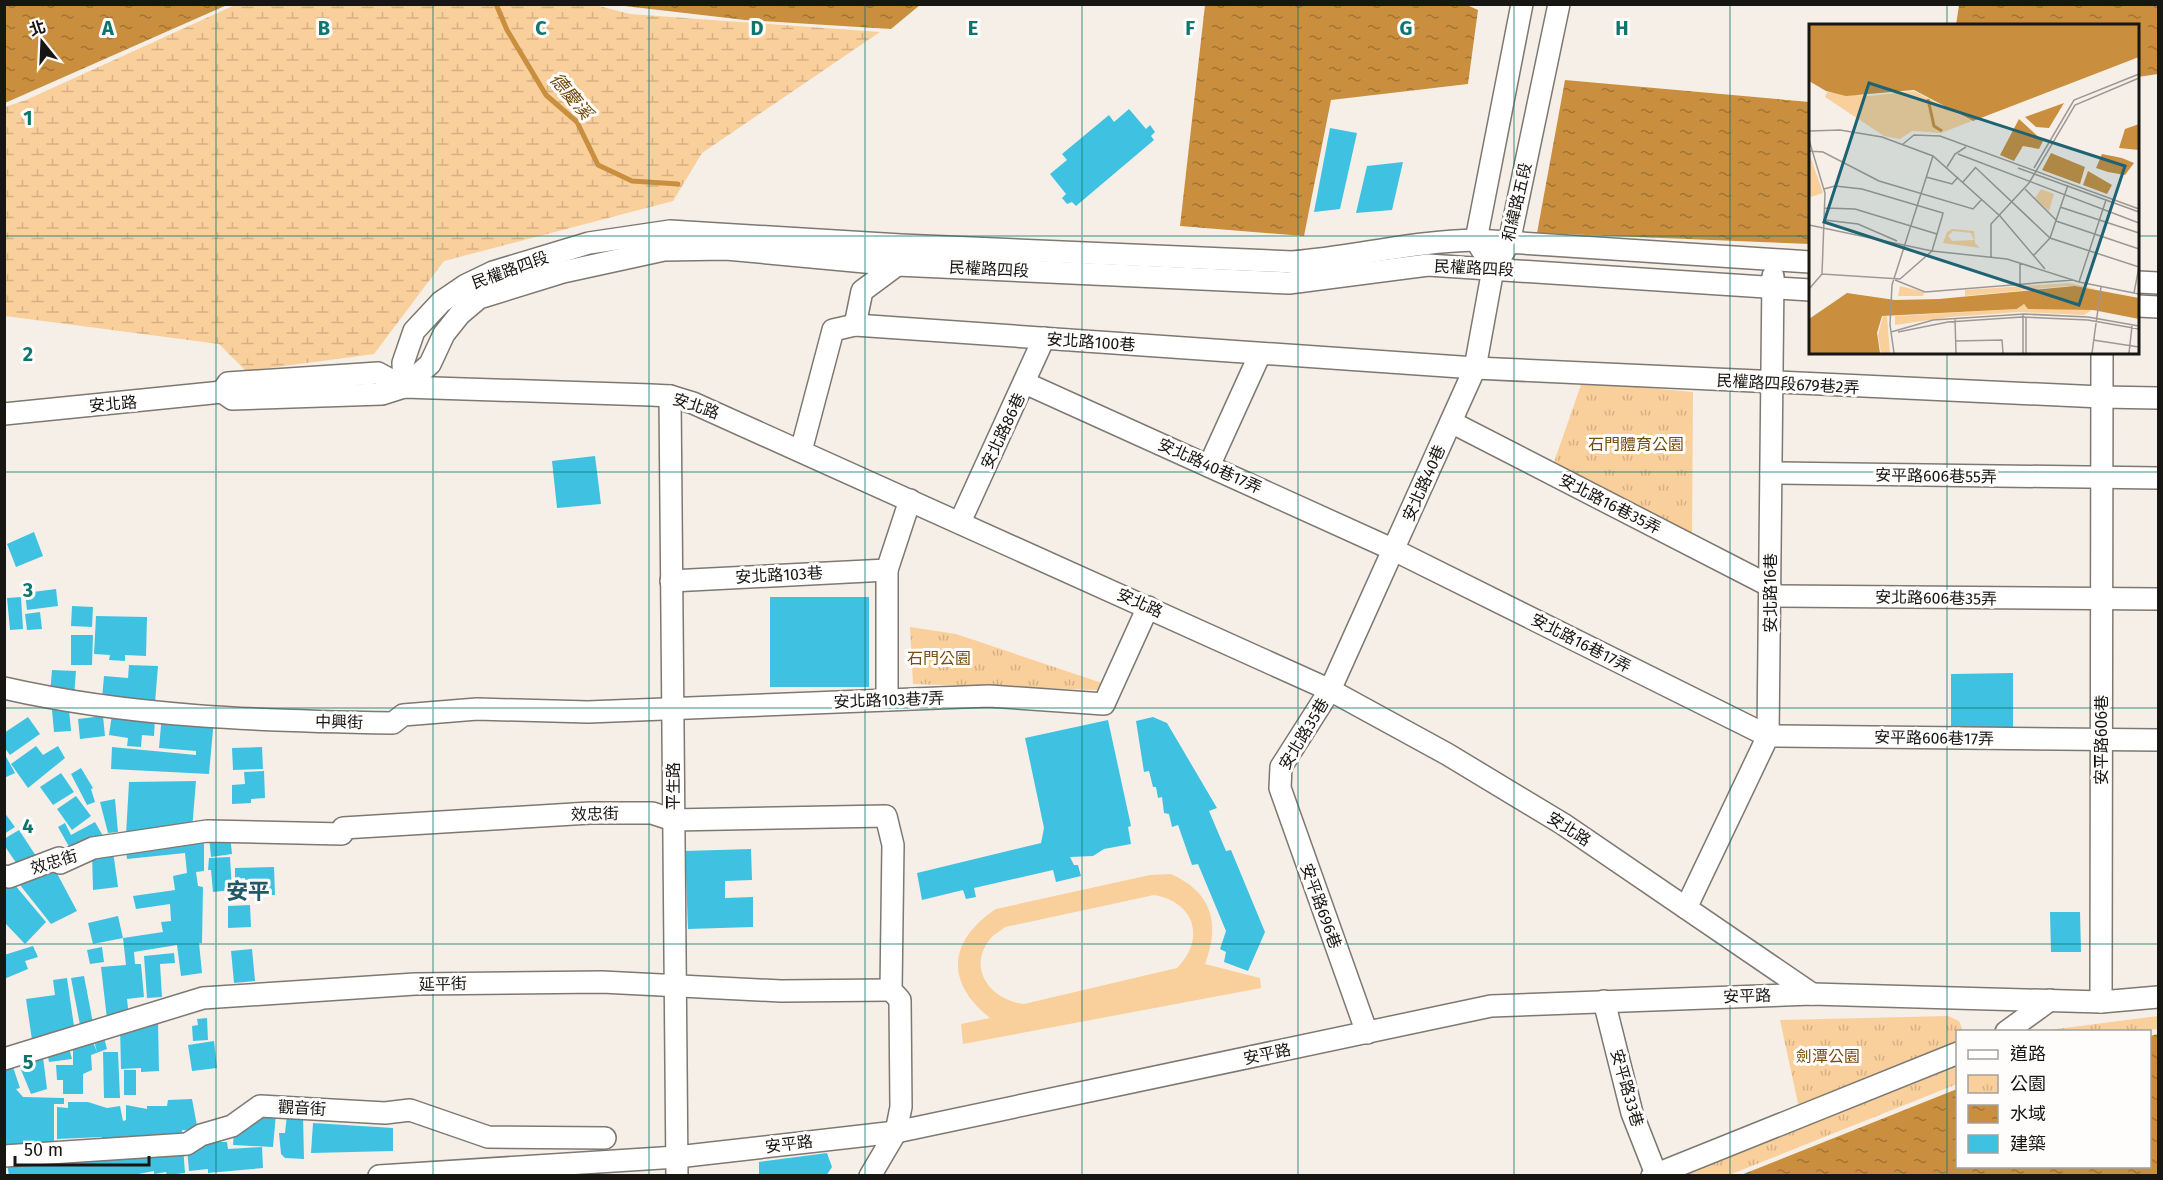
<svg xmlns="http://www.w3.org/2000/svg" width="2163" height="1180" viewBox="0 0 2163 1180" font-family="'Fira Sans','Noto Sans TC',sans-serif">
  <defs>
    <pattern id="wetland-marsh" width="20" height="14" patternUnits="userSpaceOnUse" patternTransform="scale(1.5)"><rect width="20" height="14" fill="#f9cf9b"/><path d="M1 5h8M5 5V1M11 12h8M15 12V8" fill="none" stroke="#d5b185"/></pattern>
    <pattern id="park-tufts" width="24" height="20" patternUnits="userSpaceOnUse" patternTransform="scale(1.5)"><rect width="24" height="20" fill="#f9cf9b"/><path d="M3 7l-1-3M5 7V3M7 7l1-3M15 17l-1-3M17 17v-4M19 17l1-3" fill="none" stroke="#d5b185"/></pattern>
    <pattern id="water-ripples" width="26" height="14" patternUnits="userSpaceOnUse" patternTransform="scale(1.5)"><rect width="26" height="14" fill="#c98f3f"/><path d="M2 4q2-2 4 0t4 0M15 11q2-2 4 0t4 0" fill="none" stroke="#a27434"/></pattern>
  </defs>
  <rect width="100%" height="100%" fill="#f6efe8"/>
  <path fill="#f9cf9b" fill-rule="evenodd" d="M1171,874C1213,893 1220,924 1205,964L1260,978L1261,988L963,1044L961,1024L990,1018C944,982 949,940 996,909L1150,875ZM1154,895C1195,902 1206,939 1177,968L1024,1004C992,1000 966,970 990,939C994,934 1001,931 1005,927Z"/>
  <path fill="url(#wetland-marsh)" d="M595,5L630,14L880,32L702,153L673,201L444,261L374,354L246,371L219,344L5,316V107L26,100L235,5Z"/>
  <g fill="url(#park-tufts)">
    <path d="M1582,382L1693,392L1692,537L1553,465Z"/>
    <path d="M910,627L956,634L1105,684L1098,690L913,684Z"/>
    <path d="M1948,1016L1959,1021L1963,1031L1958,1032L1957,1043L1799,1108L1780,1020Z"/>
    <path d="M2158,1016V1029L2133,1032L2041,1031Z"/>
    <path d="M1957,1062V1084L1729,1175L1675,1176Z"/>
  </g>
  <g fill="url(#water-ripples)">
    <path d="M4,5L5,4L227,5L5,103Z"/>
    <path d="M616,5H920L891,29L745,20Z"/>
    <path d="M1467,5L1478,10L1468,84L1331,100L1304,236L1180,226L1205,5Z"/>
    <path d="M1959,5H2158V74L2138,77V26L1956,25Z"/>
    <path d="M1565,80L1810,102V244L1537,233Z"/>
    <path d="M2158,1034V1175H1741L1957,1089L1958,1166H2150V1036Z"/>
  </g>
  <g fill="none" stroke-linecap="round" stroke-linejoin="round">
    <path stroke="#c98f3f" stroke-width="5" d="M496,4L507,30L546,95L577,122L598,165L632,181L678,184"/>
  </g>
  <g fill="#3fc2e1">
    <path d="M1129,109L1146,129L1150,125L1155,132L1151,136L1154,140L1076,206L1072,202L1067,204L1062,198L1066,194L1050,174L1067,160L1062,154L1109,115L1114,122Z"/>
    <path d="M1330,128L1357,133L1340,209L1314,212Z"/>
    <path d="M1403,162L1392,210L1356,213L1367,166Z"/>
    <path d="M595,456L601,504L557,508L552,461Z"/>
    <path d="M34,532L43,556L16,567L7,544Z"/>
    <path d="M56,589L58,606L27,610L25,593Z"/>
    <path d="M21,597L23,629L10,630L7,598Z"/>
    <rect x="770" y="597" width="99" height="90"/>
    <path d="M72,606L93,607L92,627L71,626Z"/>
    <path d="M40,612L42,629L27,630L25,614Z"/>
    <path d="M96,616L147,617L146,656L125,655V661L109,660L110,655L94,654Z"/>
    <path d="M71,635H93L92,665H71Z"/>
    <path d="M129,665L158,666L155,703L102,699L104,676L128,678Z"/>
    <path d="M52,670L76,671L74,696L50,694Z"/>
    <path d="M2013,673V727H1951V674Z"/>
    <path d="M69,709L71,731L54,732L52,710Z"/>
    <path d="M112,714L155,719L154,736L142,735L141,747L127,746L128,738L109,735Z"/>
    <path d="M162,714L214,719L209,774L111,769L112,747L196,755V751L159,748Z"/>
    <path d="M103,716L105,736L80,739L78,719Z"/>
    <path d="M28,717L40,734L10,755L4,747V733Z"/>
    <path d="M1153,717L1167,723L1217,808L1209,811L1226,851L1231,850L1265,932L1248,971L1224,962L1226,952L1220,949L1226,931L1198,864L1192,865L1178,825L1172,827L1169,814L1164,813L1162,797L1158,798L1156,787H1153L1149,771L1144,772L1136,721Z"/>
    <path d="M1108,720L1131,826L1128,827L1131,844L1104,849L1093,856L1070,857L1074,865H1078L1081,876L1056,882L1053,870L974,888L976,897L966,899L963,890L922,900L917,873L1041,843L1044,828L1025,738Z"/>
    <path d="M36,746L43,755L58,746L65,758L28,788L11,764Z"/>
    <path d="M262,747L263,769L233,770L232,748Z"/>
    <path d="M4,753L15,773L4,778Z"/>
    <path d="M81,768L93,788L91,789L95,802L87,805L71,774Z"/>
    <path d="M264,771L265,798L251,799V803L232,804V785L245,784L244,772Z"/>
    <path d="M61,773L74,792L53,805L40,787Z"/>
    <path d="M196,781L192,830L126,835L129,782Z"/>
    <path d="M76,796L91,816L72,830L57,809Z"/>
    <path d="M115,799L118,832L108,833L100,802Z"/>
    <path d="M4,812L15,827L4,834Z"/>
    <path d="M95,822L103,836L72,852L58,827L65,823L71,835Z"/>
    <path d="M19,830L38,859L21,870L4,845V839Z"/>
    <path d="M230,835L232,854L211,857L209,837Z"/>
    <path d="M204,839V871L196,872L198,886L203,887L202,943H199L202,973L181,976L177,945L134,952L135,964H141L144,997L127,999L129,1017L107,1019L101,967L126,965L123,938L93,944L88,923L118,916L123,938L163,932L161,922L171,921L170,904L136,909L133,896L175,890L173,876L187,873L185,853L127,859L125,845Z"/>
    <path d="M751,849L752,880L725,881V898L753,897V927L688,929L685,851Z"/>
    <path d="M113,851L118,887L93,890L92,853Z"/>
    <path d="M230,857L232,890L213,892L211,870H208L209,858Z"/>
    <path d="M52,864L77,911L51,924L16,880Z"/>
    <path d="M274,867L275,895H245V878L235,879V868Z"/>
    <path d="M9,878L46,922L25,944L5,923V881Z"/>
    <path d="M250,905L251,927L228,928V906Z"/>
    <path d="M2050,912H2080L2081,952H2051Z"/>
    <path d="M33,946L38,957L25,961L28,969L4,979V955Z"/>
    <path d="M102,947L104,962L90,964L87,950Z"/>
    <path d="M252,949L255,981L234,983L231,951Z"/>
    <path d="M174,953L175,963L160,964L162,997L147,998L144,956Z"/>
    <path d="M84,976L93,1023L80,1025L71,978Z"/>
    <path d="M67,978L75,1033L32,1040L26,999L55,995L53,980Z"/>
    <path d="M207,1018L208,1040L193,1041L192,1026L198,1025L197,1019Z"/>
    <path d="M158,1021L159,1071L141,1072V1068L121,1069L120,1027Z"/>
    <path d="M102,1030L107,1049L91,1055L92,1070L83,1074V1094H63V1080H57L56,1065H73V1049L91,1037L97,1052L92,1033Z"/>
    <path d="M214,1041L217,1068L192,1071L188,1045Z"/>
    <path d="M46,1046L69,1048L72,1059L49,1062Z"/>
    <path d="M103,1052H118L120,1098H104Z"/>
    <path d="M43,1057L47,1089L31,1094L19,1065Z"/>
    <path d="M11,1061L20,1088L16,1089L23,1097L64,1098V1104H54V1148L4,1147V1063Z"/>
    <rect x="124" y="1070" width="12" height="25"/>
    <path d="M192,1099L198,1131L182,1130L183,1136L149,1135V1138L102,1145V1137L57,1139V1107L68,1108V1102H88L107,1108L120,1106L123,1121L126,1120V1105L147,1109V1106H167L168,1100Z"/>
    <path d="M258,1112L276,1114L273,1147L233,1145L234,1130L244,1120H258Z"/>
    <path d="M287,1115H303L304,1159L285,1158L281,1154L279,1133H285Z"/>
    <path d="M313,1123L393,1128V1151L311,1153Z"/>
    <path d="M206,1142H227L228,1149L262,1147L263,1168L208,1173V1169L189,1171L187,1148L206,1146Z"/>
    <path d="M183,1146L185,1173L167,1175L166,1172L154,1174V1171L128,1176H9L6,1157Z"/>
    <path d="M827,1153L832,1167L826,1176H759V1162Z"/>
  </g>
  <g fill="none" stroke-linecap="round" stroke-linejoin="round">
    <g stroke="#7d7871" stroke-width="24">
      <g id="minor">
        <path d="M1482,250L1476,240L1522,4"/>
        <path d="M2138,282L2158,283"/>
        <path d="M2138,306L2158,307"/>
        <path d="M855,325L862,291L897,265L898,260"/>
        <path d="M1025,383L1394,550L1768,736L2158,740"/>
        <path d="M404,387L403,363L414,331L441,302L466,285L493,272L589,243L670,231L901,245L1292,262C1354,257 1414,241 1476,240L1810,262"/>
        <path d="M404,387L430,364L444,334L460,314L479,298L563,272L664,250L726,249L897,265L1289,283L1428,265L1810,290"/>
        <path d="M222,392L228,383L378,373L404,387"/>
        <path d="M670,396L677,1176"/>
        <path d="M4,414L222,392L232,399L382,394L404,387L651,395L670,396L693,403L1330,690L1447,754L1563,824L1812,994"/>
        <path d="M1451,422L1770,586"/>
        <path d="M801,451L833,330L855,325L1475,368L2101,397L2158,398"/>
        <path d="M1209,466L1260,354"/>
        <path d="M1771,473L2158,478"/>
        <path d="M960,522L1044,338"/>
        <path d="M887,570V700"/>
        <path d="M671,581L887,570L910,500"/>
        <path d="M1770,596L2158,599"/>
        <path d="M4,688C131,717 263,721 393,723L403,715L477,709L588,712L989,696L1104,704L1148,607"/>
        <path d="M4,876L9,877L59,858L60,863L93,848L207,831L342,834L343,828L590,813H652L673,820L886,816L893,845L891,990L900,1000L901,1107L896,1132L870,1176"/>
        <path d="M1686,908L1768,736L1773,276"/>
        <path d="M1604,1001L1632,1113L1656,1174"/>
        <path d="M2101,1002L2102,352"/>
        <path d="M2006,1032L2050,1000"/>
        <path d="M1367,1033L1280,788L1281,767L1330,690L1475,368L1493,269L1509,243L1559,4"/>
        <path d="M4,1059L203,998L415,984L602,982L781,991L891,990"/>
        <path d="M4,1156L187,1144L201,1135L232,1126L260,1106L385,1113L410,1110L488,1137L605,1138"/>
        <path d="M379,1176L677,1157L896,1132L1491,1006L1812,994L2101,1002L2158,997"/>
        <path d="M1652,1176L1958,1053"/>
      </g>
    </g>
    <use href="#minor" stroke="#fff" stroke-width="21"/>
  </g>
  <path fill="none" stroke="#0f766e" stroke-width="1.5" stroke-opacity="0.55" d="M216,4V1176M433,4V1176M649,4V1176M865,4V1176M1082,4V1176M1298,4V1176M1514,4V1176M1730,4V1176M1947,4V26M4,236H1810M2138,236H2158M1947,352V1176M4,472H2158M4,708H2158M4,944H2158"/>
  <g text-anchor="middle" dominant-baseline="central" stroke-width="6" stroke-linejoin="round" paint-order="stroke">
    <g font-size="16" fill="#181613" stroke="#fffdfc">
      <text transform="translate(1517 202) rotate(-77)">和緯路五段</text>
      <text transform="translate(1474 268) rotate(3)">民權路四段</text>
      <text transform="translate(989 269) rotate(3)">民權路四段</text>
      <text transform="translate(510 270) rotate(-20)">民權路四段</text>
      <text transform="translate(1091 342) rotate(4)">安北路100巷</text>
      <text transform="translate(1788 384) rotate(3)">民權路四段679巷2弄</text>
      <text transform="translate(113 404) rotate(-5)">安北路</text>
      <text transform="translate(696 406) rotate(19)">安北路</text>
      <text transform="translate(1003 431) rotate(-65)">安北路86巷</text>
      <text transform="translate(1210 466) rotate(24)">安北路40巷17弄</text>
      <text transform="translate(1936 476) rotate(1)">安平路606巷55弄</text>
      <text transform="translate(1424 483) rotate(-66)">安北路40巷</text>
      <text transform="translate(1610 504) rotate(27)">安北路16巷35弄</text>
      <text transform="translate(779 575) rotate(-3)">安北路103巷</text>
      <text transform="translate(1770 593) rotate(-90)">安北路16巷</text>
      <text transform="translate(1936 598) rotate(1)">安北路606巷35弄</text>
      <text transform="translate(1140 603) rotate(24)">安北路</text>
      <text transform="translate(1581 643) rotate(27)">安北路16巷17弄</text>
      <text transform="translate(889 700) rotate(-2)">安北路103巷7弄</text>
      <text transform="translate(339 722) rotate(1)">中興街</text>
      <text transform="translate(1304 734) rotate(-59)">安北路35巷</text>
      <text transform="translate(1934 738) rotate(1)">安平路606巷17弄</text>
      <text transform="translate(2101 740) rotate(-90)">安平路606巷</text>
      <text transform="translate(673 786) rotate(-90)">平生路</text>
      <text transform="translate(595 814) rotate(-1)">效忠街</text>
      <text transform="translate(1569 829) rotate(33)">安北路</text>
      <text transform="translate(54 862) rotate(-17)">效忠街</text>
      <text transform="translate(1321 906) rotate(70)">安平路696巷</text>
      <text transform="translate(443 984) rotate(-1)">延平街</text>
      <text transform="translate(1747 996) rotate(-2)">安平路</text>
      <text transform="translate(1267 1054) rotate(-12)">安平路</text>
      <text transform="translate(1627 1088) rotate(74)">安平路33巷</text>
      <text transform="translate(302 1108) rotate(3)">觀音街</text>
      <text transform="translate(789 1144) rotate(-7)">安平路</text>
    </g>
    <g font-size="16" fill="#744d10" stroke="#fffdfc">
      <text x="1636" y="444">石門體育公園</text>
      <text x="939" y="658">石門公園</text>
      <text x="1828" y="1056">劍潭公園</text>
    </g>
    <g font-size="18" font-style="italic" fill="#6f4809" stroke="#fffdfc">
      <text transform="translate(571 96) rotate(50)">德慶溪</text>
    </g>
    <g font-size="22" font-weight="bold" fill="#235866" stroke="#fffdfc">
      <text x="248" y="891">安平</text>
    </g>
  </g>
  <g transform="translate(1809 24)">
    <rect width="330" height="330" fill="#f6efe8"/>
    <path d="M0,129L14,169L2,173L0,168ZM143,205L165,207L166,219L171,224L134,219L138,208ZM144,207L162,209L165,216L143,217L139,212ZM91,262L115,268L114,272H89Z" fill="#f9cf9b" fill-rule="evenodd"/>
    <path d="M105,67L163,97L132,109L103,107L91,115L75,112L16,73L18,68L60,72Z" fill="#f9cf9b"/>
    <path d="M232,165L245,170L240,187L226,174ZM260,259L288,265L257,262L156,272V266ZM214,280L220,284L283,286L275,291L210,288L141,293L86,301V292L209,285ZM74,292H78L81,329H72L69,311Z" fill="#f9cf9b"/>
    <path d="M0,1H330V33L164,97L105,66L37,72L17,67L0,57ZM255,79L240,104L227,103L216,93ZM210,95L234,117L230,125L214,122L205,137L191,131ZM330,100V126L310,124L316,105ZM242,129L276,143L271,160L233,146ZM293,130L313,134L325,139L316,151L299,148L287,144ZM279,147L303,161L298,170L274,161ZM266,262L330,274V295L284,286L219,285L215,280L208,285L73,292L68,309L71,329H0V295L38,269L86,276L130,275Z" fill="#c98f3f"/>
    <path fill="none" stroke="#c98f3f" stroke-width="3" d="M119,75L125,102L133,107"/>
    <path fill="none" stroke="#9d9893" stroke-width="1.5" d="M0,107L31,106L73,113L124,132L191,192L236,245M0,116L16,169L13,250M94,120L105,111L131,112L330,185M0,127L14,128L70,157L164,185L173,175M149,130L330,199M138,143L146,130L157,123M167,144L241,214L330,243M209,144L330,188M225,144L265,76L330,50M117,153L143,160L149,153M154,158L167,143M216,165L247,196M251,183L330,209M16,184L46,185L128,210M16,196L49,200L88,217M247,197L330,225M0,201L123,227L198,235L270,258L330,270M225,231L241,214L259,161M182,233V200L220,159L266,81L330,54M86,256L116,268L264,256M270,258L297,176M211,261V239M0,265L13,250L91,255L123,227L133,193L134,189L53,165L26,162L15,165M325,269L330,243M217,294V329M146,295L147,329M82,308L124,296L215,290L279,293L330,302M89,308L139,298L213,293L279,296L330,305M284,316L330,323M146,317L193,316L194,329M85,329L81,301L83,261L124,132M214,329V291M283,329L292,263M320,329L323,302"/>
    <path fill="#1e6374" fill-opacity="0.15" stroke="#1e6374" stroke-width="3" d="M60,59L316,142L270,281L15,198Z"/>
    <rect width="330" height="330" fill="none" stroke="#181613" stroke-width="3"/>
  </g>
  <g font-size="20" text-anchor="middle" font-weight="bold" fill="#0f766e" stroke="#fffdfc" stroke-width="6" stroke-linejoin="round" paint-order="stroke">
    <text x="108" y="35">A</text>
    <text x="324" y="35">B</text>
    <text x="541" y="35">C</text>
    <text x="757" y="35">D</text>
    <text x="973" y="35">E</text>
    <text x="1190" y="35">F</text>
    <text x="1406" y="35">G</text>
    <text x="1622" y="35">H</text>
    <text x="28" y="125">1</text>
    <text x="28" y="361">2</text>
    <text x="28" y="597">3</text>
    <text x="28" y="833">4</text>
    <text x="28" y="1069">5</text>
  </g>
  <rect width="2163" height="1180" fill="none" stroke="#181613" stroke-width="12"/>
  <rect x="1956" y="1030" width="195" height="138" fill="#fffdfc" stroke="#a3a19f" stroke-width="1.5"/>
  <rect x="1968" y="1050" width="30" height="9" fill="#ffffff" stroke="#a3a19f" stroke-width="1.5"/>
  <text x="2010" y="1060" font-size="18" fill="#181613">道路</text>
  <rect x="1968" y="1075" width="30" height="18" fill="url(#park-tufts)" stroke="#a3a19f" stroke-width="1.5"/>
  <text x="2010" y="1090" font-size="18" fill="#181613">公園</text>
  <rect x="1968" y="1105" width="30" height="18" fill="url(#water-ripples)" stroke="#a3a19f" stroke-width="1.5"/>
  <text x="2010" y="1120" font-size="18" fill="#181613">水域</text>
  <rect x="1968" y="1135" width="30" height="18" fill="#3fc2e1" stroke="#a3a19f" stroke-width="1.5"/>
  <text x="2010" y="1150" font-size="18" fill="#181613">建築</text>
  <g transform="translate(42 42) rotate(342)" stroke="#fffdfc" stroke-width="4.5" paint-order="stroke">
  <path d="M0-4.5L10 22L0 15L-10 22Z" fill="#181613"/>
  <text y="-9" font-size="16" font-weight="bold" text-anchor="middle" fill="#181613">北</text>
  </g>
  <path d="M15 1156v9h134v-9" fill="none" stroke="#181613" stroke-width="3"/>
  <text x="24" y="1156" font-size="18" fill="#181613" stroke="#fffdfc" stroke-width="4.5" paint-order="stroke">50 m</text>
</svg>
